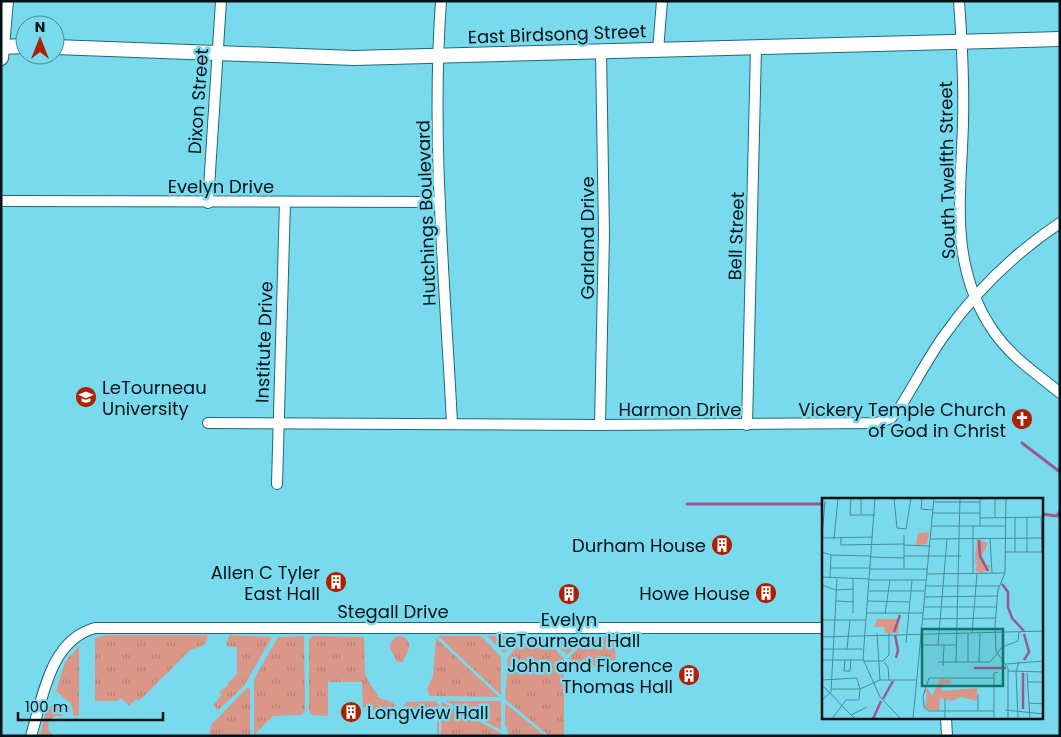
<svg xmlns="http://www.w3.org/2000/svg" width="1061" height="737" viewBox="0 0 1061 737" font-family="Poppins,sans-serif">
  <defs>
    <pattern id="grass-tufts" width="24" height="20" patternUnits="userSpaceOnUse" patternTransform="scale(1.25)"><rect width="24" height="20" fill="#da9687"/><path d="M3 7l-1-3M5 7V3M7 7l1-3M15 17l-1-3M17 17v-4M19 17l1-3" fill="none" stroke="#b98074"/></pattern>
  </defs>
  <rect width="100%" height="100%" fill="#7adaed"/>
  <g fill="url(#grass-tufts)">
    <path d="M106,635H207L208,637L204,645L190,650L139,701L136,699L129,706L121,698L118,701H95V638Z"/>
    <path d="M229,635L272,637L244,686L218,710L213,705L222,695L219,692L228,686L227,684L237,674V647L226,646Z"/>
    <path d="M304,636L305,711L302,715L273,716L254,735V679L278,637Z"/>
    <path d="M313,636L364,637L365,674L370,684L378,695L377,697L392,702L396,706L394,707V713H373V707H363L362,682H328V716L312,715L309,711V640Z"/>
    <path d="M402,636C415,643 407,652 403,662H397L389,646L395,637Z"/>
    <path d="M438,636H481L501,657V695Z"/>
    <path d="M487,636H518L519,637L504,653Z"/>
    <path d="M615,636L629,644L615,645L616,664H633L635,667L569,666V658L588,637Z"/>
    <path d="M526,637L545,638L564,659V736H549L505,699L508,657Z"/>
    <path d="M550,637H584L567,655Z"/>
    <path d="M436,638L499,697L430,696L427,689L433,676Z"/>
    <path d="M79,646V715L74,716L71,704L56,691L65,662Z"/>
    <path d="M247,688L250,689V736H209L211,725Z"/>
    <path d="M436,701L439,704V736H437V714H406V708L403,707L407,702Z"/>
    <path d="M445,701H501V730Z"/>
    <path d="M442,702L501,733V736H441Z"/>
    <path d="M505,703L545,736H510L508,734L507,727L505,726Z"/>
    <path d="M52,705L60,708L63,716H55L49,720L48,729L54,736H40L46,711Z"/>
  </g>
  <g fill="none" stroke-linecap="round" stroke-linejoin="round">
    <g stroke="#9a5990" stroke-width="3">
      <path d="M1022,443L1060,472"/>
      <path d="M687,504H824"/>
      <path d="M1042,514L1057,516L1060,511"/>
    </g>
    <g stroke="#1c6a78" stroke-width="12">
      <g id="street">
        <path d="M441,1C431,141 445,283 452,423"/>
        <path d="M959,1C962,42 964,82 963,123C961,197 948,266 994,332C1013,359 1035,372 1060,393"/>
        <path d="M658,50L662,1"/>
        <path d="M1,201L440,202"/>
        <path d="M208,203L221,1"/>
        <path d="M208,423L600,425L877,423L891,418L899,409C914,385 927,360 943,337C974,293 1015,253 1060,223"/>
        <path d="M600,425L604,234L601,51"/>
        <path d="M747,425L756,48"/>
        <path d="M277,484L285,202"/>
        <path d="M946,718L947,736"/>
        <path d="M31,736C43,697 50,640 95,628H824"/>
      </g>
    </g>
    <g stroke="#1c6a78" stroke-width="16">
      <g id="secondary">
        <path d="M1,47L25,46"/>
        <path d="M55,47L354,58L1060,39"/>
        <path d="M1,58L6,1"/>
      </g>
    </g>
    <use href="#street" stroke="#fff" stroke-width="10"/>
    <use href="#secondary" stroke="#fff" stroke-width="14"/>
  </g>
  <defs>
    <g id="university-disc" transform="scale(1.125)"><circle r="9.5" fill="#ae2004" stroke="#7adaed"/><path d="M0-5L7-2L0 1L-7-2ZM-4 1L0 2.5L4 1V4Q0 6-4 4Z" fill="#fff"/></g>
    <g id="church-disc" transform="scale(1.125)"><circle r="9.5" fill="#ae2004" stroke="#7adaed"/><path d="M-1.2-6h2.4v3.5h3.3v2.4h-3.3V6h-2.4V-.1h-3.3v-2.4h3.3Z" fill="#fff"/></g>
    <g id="building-disc" transform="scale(1.125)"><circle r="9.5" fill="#ae2004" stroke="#7adaed"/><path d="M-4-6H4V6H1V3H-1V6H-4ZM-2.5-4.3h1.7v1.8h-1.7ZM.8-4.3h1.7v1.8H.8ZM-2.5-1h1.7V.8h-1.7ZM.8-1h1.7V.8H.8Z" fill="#fff"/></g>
  </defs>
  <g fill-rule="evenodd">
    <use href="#university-disc" x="86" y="397"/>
    <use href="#church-disc" x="1022" y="419"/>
    <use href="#building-disc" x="722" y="545"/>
    <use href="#building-disc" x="336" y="582"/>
    <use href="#building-disc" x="766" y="593"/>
    <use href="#building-disc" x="569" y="594"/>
    <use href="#building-disc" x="689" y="675"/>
    <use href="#building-disc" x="351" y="712"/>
  </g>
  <g text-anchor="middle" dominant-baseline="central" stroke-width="5" stroke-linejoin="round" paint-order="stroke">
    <g font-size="18" fill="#001216" stroke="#7adaed">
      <text transform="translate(557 34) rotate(-2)">East Birdsong Street</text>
      <text transform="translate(198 101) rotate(-86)">Dixon Street</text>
      <text transform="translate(947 170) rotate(-91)">South Twelfth Street</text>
      <text x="221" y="186">Evelyn Drive</text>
      <text transform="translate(426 213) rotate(-92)">Hutchings Boulevard</text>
      <text transform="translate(736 236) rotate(-88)">Bell Street</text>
      <text transform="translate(587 238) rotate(-90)">Garland Drive</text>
      <text transform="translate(264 342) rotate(-88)">Institute Drive</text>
      <text x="680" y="409">Harmon Drive</text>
      <text x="393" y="611">Stegall Drive</text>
    </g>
    <g font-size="18" fill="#001216" stroke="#7adaed" text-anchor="end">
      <text x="102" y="387" text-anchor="start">LeTourneau<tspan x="102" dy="21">University</tspan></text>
      <text x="1006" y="409">Vickery Temple Church<tspan x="1006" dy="21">of God in Christ</tspan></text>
      <text x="706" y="545">Durham House</text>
      <text x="320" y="572">Allen C Tyler<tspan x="320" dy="21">East Hall</tspan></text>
      <text x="750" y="593">Howe House</text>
      <text x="569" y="619" text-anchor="middle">Evelyn<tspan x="569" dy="21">LeTourneau Hall</tspan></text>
      <text x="673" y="665">John and Florence<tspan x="673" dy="21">Thomas Hall</tspan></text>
      <text x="367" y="712" text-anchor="start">Longview Hall</text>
    </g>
  </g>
  <g transform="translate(822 498)">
    <rect width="221" height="221" fill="#7adaed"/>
    <path d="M118,181L128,182L130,185L121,186L119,193L155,190V203L139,199L131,203L118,200L117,212H107L103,210L105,194H102L105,190L110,198Z" fill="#da9687"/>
    <path d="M107,34L105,46L94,47L96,35ZM155,41L166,45L160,58L164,67H168L166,75L165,71L160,76L153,72L155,67L152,63L157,64L153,61ZM55,121H77L76,135H63L62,129H52Z" fill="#da9687"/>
    <path fill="none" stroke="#9a5990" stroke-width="2.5" d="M157,42L158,58L166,73M180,86L186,94V109L190,120L202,133M72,134L78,117M202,136L207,154L202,162M73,137L76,152L74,160M152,170H184M61,201L71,183M201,211V175M51,221L59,203"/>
    <path fill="none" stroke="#498a97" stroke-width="1" d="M29,0L28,17H53M53,0L41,161L58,199L79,221M72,0L75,30L84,31L89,0M100,0L99,11L111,12M184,0L183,75L176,92L173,127L174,153L186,170V221M158,1L176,0M112,4H158M111,15H158M39,16V0M173,19V1M193,19V54M205,19V54M219,19L220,54M158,20L222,19M110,28H184M158,28V0M0,39L3,3M19,39V47L82,46M0,40L51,39M168,40L170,75M12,41L16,0M108,41L220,40M82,47L108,48M0,54L9,57L49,58M184,54H222M82,58H139M49,59L82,60M8,70H48M48,71H105M82,71V37M105,76L183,75M151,76V28M0,79L48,81M8,80L9,57M48,82H104M0,87L14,92L32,91M104,88H177M47,93H103M103,99L175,98M14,103L32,104M46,103L88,104M102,109H174M31,115V81M44,115H101M63,116L68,82M101,121L173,120M0,122H43M55,135L58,182M150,135L155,76M0,139L222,133M84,145L90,82M99,147H134M116,147L125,41M0,151H40M25,151L28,122M0,162H41M23,162L22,173H28L29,161M41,163H61M61,163L67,157V135M62,164L66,169L67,182M116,164H168L180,149L196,143L197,134M134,164L138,0M146,164V135M157,164L158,135M184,166L222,163M121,168L122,147M186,173L222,174M205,175L208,221M0,182L35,180L38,191L37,202H24L10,221M206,184H222M0,187L33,221M10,191H38L58,182H95M123,201V221M0,202L9,194L15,81M207,205L222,206M183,212L222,216M156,213V196M172,213H107L102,209L101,198L107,180H172M29,217L45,209M91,221L112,0M172,221V175L176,174M196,221L194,174L197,164"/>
    <path fill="#0f766e" fill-opacity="0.15" stroke="#0f766e" stroke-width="2.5" d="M100,131H181V188H100Z"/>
    <rect width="221" height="221" fill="none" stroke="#001216" stroke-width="2.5"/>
  </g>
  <rect width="1061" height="737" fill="none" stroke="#001216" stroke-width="5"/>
  <g transform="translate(40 40)"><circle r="24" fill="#7adaed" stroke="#498a97"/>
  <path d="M0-4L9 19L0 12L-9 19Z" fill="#ae2004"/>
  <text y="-8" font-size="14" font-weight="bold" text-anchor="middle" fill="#001216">N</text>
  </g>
  <path d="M18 712v8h145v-8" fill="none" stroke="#001216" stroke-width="2.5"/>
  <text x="25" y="712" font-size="15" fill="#001216" stroke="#7adaed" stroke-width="4" paint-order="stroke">100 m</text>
</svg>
